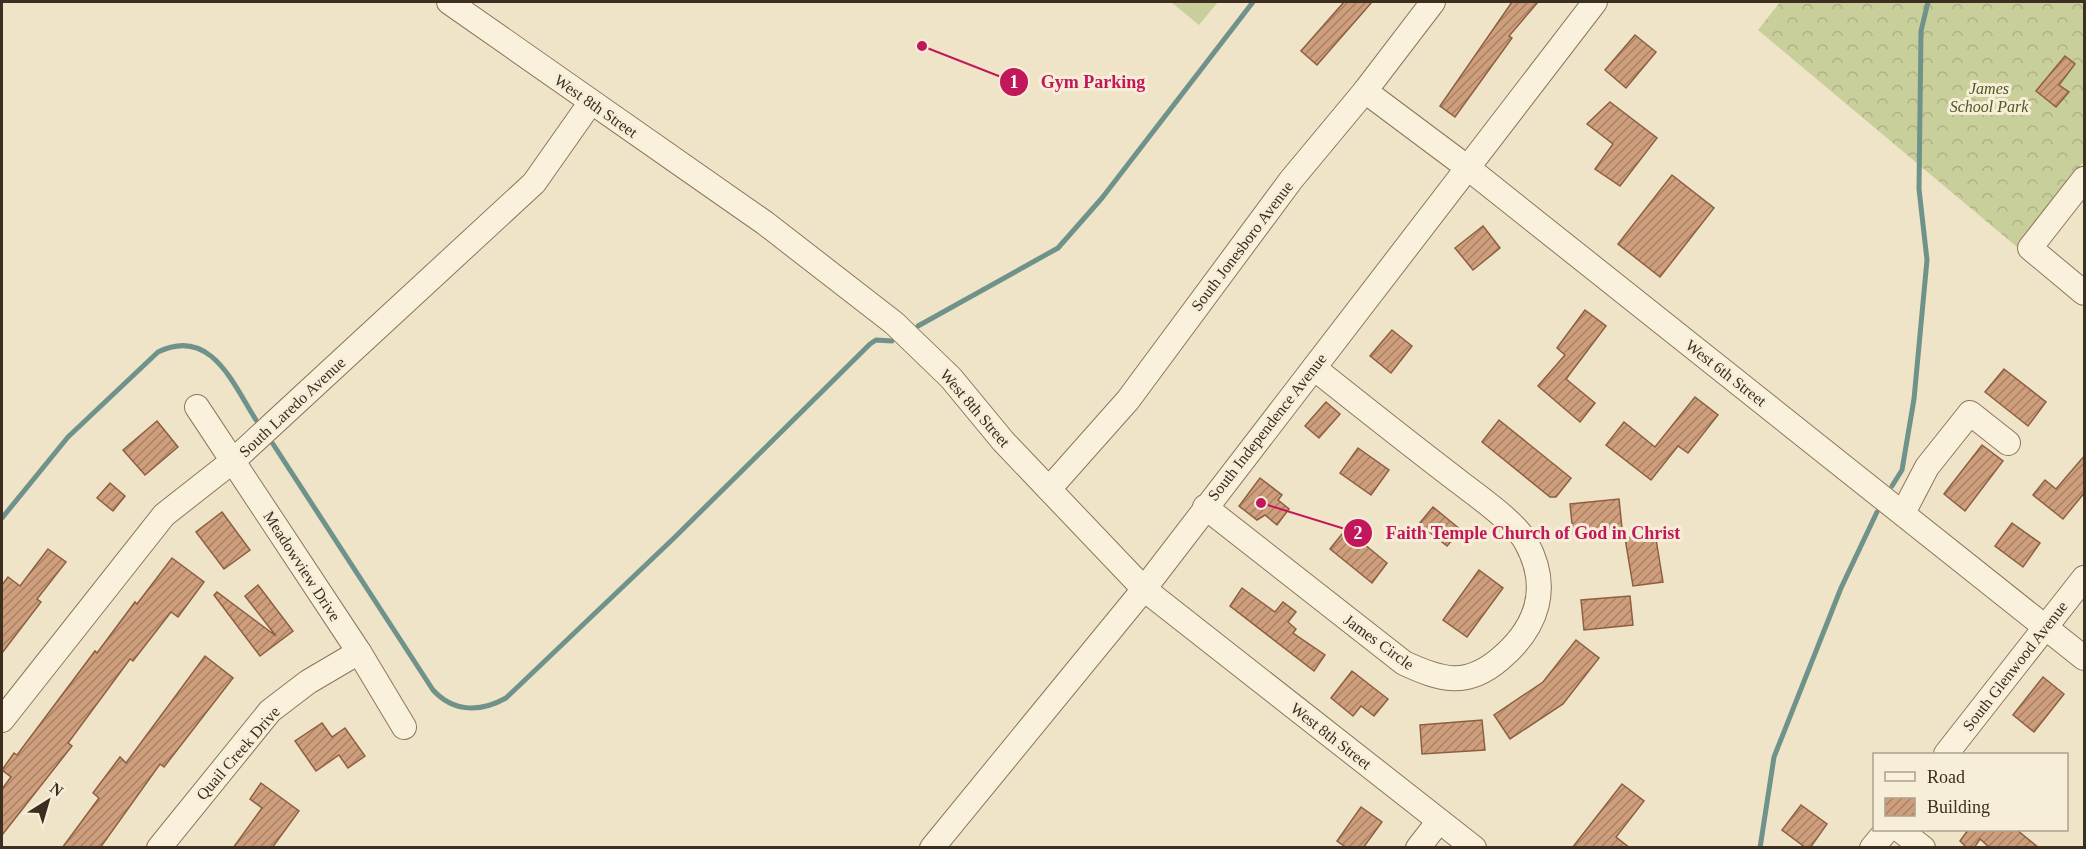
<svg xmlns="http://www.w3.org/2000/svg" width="2086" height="849" viewBox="0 0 2086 849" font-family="'Times New Roman',serif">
  <defs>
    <pattern id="forest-crowns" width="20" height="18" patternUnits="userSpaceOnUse" patternTransform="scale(1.5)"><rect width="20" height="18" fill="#c9cf9b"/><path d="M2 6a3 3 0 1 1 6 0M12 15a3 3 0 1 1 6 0" fill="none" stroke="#aeb285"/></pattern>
    <pattern id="building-hatch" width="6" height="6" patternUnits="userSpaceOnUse" patternTransform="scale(1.5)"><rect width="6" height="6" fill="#cf9f7d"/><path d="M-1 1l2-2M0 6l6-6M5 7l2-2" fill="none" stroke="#a98266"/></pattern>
  </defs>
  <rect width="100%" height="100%" fill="#f0e4c8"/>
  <path fill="url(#forest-crowns)" d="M1780,2H2084V161L2017,247L1758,30Z"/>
  <path fill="#c9cf9b" d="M1171,2H1218L1199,25Z"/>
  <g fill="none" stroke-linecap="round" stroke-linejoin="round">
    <g stroke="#6f938a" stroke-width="5">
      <path d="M918,326L1058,248L1102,198L1253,2"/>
      <path d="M273,444L433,690C454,713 481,712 506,698L674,538L870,344L876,340L892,341"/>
      <path d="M1892,486L1902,470L1914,399L1927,260L1919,189L1921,31L1928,2"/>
      <path d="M2,518L68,437L158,352C211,326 233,384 256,420"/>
      <path d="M1760,848L1774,757L1841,588L1877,512"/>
    </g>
  </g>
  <g fill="url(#building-hatch)" stroke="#8d5f41" stroke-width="1.5">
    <path d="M1344,2H1372L1317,65L1301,51Z"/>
    <path d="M1512,2H1538L1509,36L1512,38L1455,117L1440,106Z"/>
    <path d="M1635,35L1656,52L1626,88L1605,70Z"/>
    <path d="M2065,56L2075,64L2059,85L2069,92L2056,107L2036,91Z"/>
    <path d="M1610,102L1657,138L1620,186L1595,169L1613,144L1587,124Z"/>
    <path d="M1672,175L1714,208L1660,277L1618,244Z"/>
    <path d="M1483,226L1500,248L1473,270L1455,248Z"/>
    <path d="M1585,310L1606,326L1566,379L1595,403L1580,422L1538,386L1565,355L1557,348Z"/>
    <path d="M1392,330L1412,346L1391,373L1370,356Z"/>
    <path d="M2004,369L2046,402L2028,426L1985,392Z"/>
    <path d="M1695,397L1718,415L1688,453L1678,446L1651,480L1606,445L1624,422L1655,447Z"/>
    <path d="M1326,402L1340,414L1319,438L1305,426Z"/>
    <path d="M1499,420L1571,478L1556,497H1550L1482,442Z"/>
    <path d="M157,421L178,447L145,475L123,450Z"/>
    <path d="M1982,445L2003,461L1965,511L1944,494Z"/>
    <path d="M1358,448L1389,470L1371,495L1340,473Z"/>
    <path d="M2085,455V492L2063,519L2033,495L2045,480L2056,489Z"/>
    <path d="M1260,478L1282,495L1278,500L1289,509L1277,525L1265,515L1257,520L1239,506Z"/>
    <path d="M110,483L125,496L113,511L97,498Z"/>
    <path d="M1619,499L1622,528L1573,534L1570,504Z"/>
    <path d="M1433,507L1461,530L1447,546L1419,524Z"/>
    <path d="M222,512L250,550L224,569L196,532Z"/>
    <path d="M2012,523L2040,543L2023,567L1995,546Z"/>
    <path d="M1346,529L1387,563L1372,583L1330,549Z"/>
    <path d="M1655,533L1663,582L1633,586L1625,538Z"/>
    <path d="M48,549L66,562L37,599L41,602L2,653V585L8,577L20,586Z"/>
    <path d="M172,558L204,582L178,617L171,612L133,661L130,659L68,743L72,746L2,835V789L11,777L2,770L14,753L17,755L95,651L97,653L135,602L137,604Z"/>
    <path d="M1479,570L1503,588L1467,637L1443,620Z"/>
    <path d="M258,585L293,631L260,656L214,595L217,592L276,636L245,596Z"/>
    <path d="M1242,588L1275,612L1283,602L1296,612L1288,622L1296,629L1293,633L1325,655L1314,671L1230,606Z"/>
    <path d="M1630,596L1633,625L1584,630L1581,600Z"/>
    <path d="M1576,640L1599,658L1563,704L1510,739L1494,715L1543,682Z"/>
    <path d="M205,656L233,678L164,767L160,764L100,848H62L99,798L93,793L120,757L126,763Z"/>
    <path d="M1352,671L1388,699L1374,716L1361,706L1353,716L1331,698Z"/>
    <path d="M2043,677L2064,694L2034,732L2013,715Z"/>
    <path d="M1482,720L1485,750L1422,754L1420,725Z"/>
    <path d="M322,723L332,737L345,728L365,756L348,768L339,755L316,771L295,741Z"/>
    <path d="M261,783L299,811L272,848H233L262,808L250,799Z"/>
    <path d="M1622,784L1644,801L1616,837L1630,848H1572Z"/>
    <path d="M1801,805L1827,824L1810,848H1806L1782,830Z"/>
    <path d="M1361,807L1382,822L1363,848H1347L1337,841Z"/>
    <path d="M1968,830H2017L2039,848H1990L1980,839L1974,848H1967L1960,841Z"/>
  </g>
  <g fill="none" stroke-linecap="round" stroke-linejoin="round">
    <g stroke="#8d765c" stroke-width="26">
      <g id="minor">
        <path d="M449,2L765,223L894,323L951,378L1003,441L1144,589L1474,848"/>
        <path d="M1365,91L1468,168L2084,658"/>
        <path d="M2084,179L2030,248L2084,293"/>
        <path d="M197,407L359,652L404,727"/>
        <path d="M1049,489L1128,400L1291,180L1365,91L1433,2"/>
        <path d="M1205,507L1404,663C1441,680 1466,688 1500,659C1538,627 1551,587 1526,542C1517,524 1479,497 1462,484C1412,446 1363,407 1314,368"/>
        <path d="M1903,513L1927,467L1970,413L2008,443"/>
        <path d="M2,720L164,515L234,460L534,183L591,102"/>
        <path d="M1946,754L2084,578"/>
        <path d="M1900,830L1923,848"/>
        <path d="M159,848L270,711L308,682L359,652"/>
        <path d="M932,848L1144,589L1595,2"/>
        <path d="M1418,848L1439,821"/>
        <path d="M1872,848L1887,830"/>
      </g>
    </g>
    <use href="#minor" stroke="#faf1dc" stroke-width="24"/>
  </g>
  <g text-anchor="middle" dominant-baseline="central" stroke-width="6" stroke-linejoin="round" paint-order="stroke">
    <g font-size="16" font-style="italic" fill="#4d5a26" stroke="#f7eed8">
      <text x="1989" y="88">James<tspan x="1989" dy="18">School Park</tspan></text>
    </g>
    <g font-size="16" fill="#3d2e20" stroke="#f7eed8">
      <text transform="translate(596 106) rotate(35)">West 8th Street</text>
      <text transform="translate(1242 246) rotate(-53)">South Jonesboro Avenue</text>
      <text transform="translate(1726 373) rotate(38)">West 6th Street</text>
      <text transform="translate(292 407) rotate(-43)">South Laredo Avenue</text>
      <text transform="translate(975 408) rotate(49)">West 8th Street</text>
      <text transform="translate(1267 427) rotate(-52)">South Independence Avenue</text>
      <text transform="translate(302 566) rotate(57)">Meadowview Drive</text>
      <text transform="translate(1379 642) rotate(36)">James Circle</text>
      <text transform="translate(2015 666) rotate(-52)">South Glenwood Avenue</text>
      <text transform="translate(1331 736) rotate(38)">West 8th Street</text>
      <text transform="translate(238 753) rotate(-49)">Quail Creek Drive</text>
    </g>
  </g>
  <path fill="none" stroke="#c2185b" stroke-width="2" d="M922 46L1014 82M1261 503L1358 533"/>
  <g fill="#c2185b" stroke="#f7eed8" stroke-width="2">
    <circle cx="922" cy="46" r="6"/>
    <circle cx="1261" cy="503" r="6"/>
    <circle cx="1014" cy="82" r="15"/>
    <circle cx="1358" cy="533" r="15"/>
  </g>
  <g font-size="18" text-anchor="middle" font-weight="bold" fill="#fff">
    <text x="1014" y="88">1</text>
    <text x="1358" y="539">2</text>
  </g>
  <g font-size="18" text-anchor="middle" font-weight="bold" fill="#c2185b" stroke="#f7eed8" stroke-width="6" stroke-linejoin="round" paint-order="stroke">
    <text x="1093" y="88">Gym Parking</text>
    <text x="1533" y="539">Faith Temple Church of God in Christ</text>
  </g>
  <rect width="2086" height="849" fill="none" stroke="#3d2e20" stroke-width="6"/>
  <rect x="1873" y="753" width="195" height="78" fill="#f7eed8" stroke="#ada18e" stroke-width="1.5"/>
  <rect x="1885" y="772" width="30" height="9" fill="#faf1dc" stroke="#ada18e" stroke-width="1.5"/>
  <text x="1927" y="783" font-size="18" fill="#3d2e20">Road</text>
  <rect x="1885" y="798" width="30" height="18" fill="url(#building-hatch)" stroke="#ada18e" stroke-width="1.5"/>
  <text x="1927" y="813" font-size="18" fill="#3d2e20">Building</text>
  <g transform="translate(48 801) rotate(37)" stroke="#f7eed8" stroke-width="4.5" paint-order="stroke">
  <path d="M0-4.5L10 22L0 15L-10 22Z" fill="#3d2e20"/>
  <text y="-9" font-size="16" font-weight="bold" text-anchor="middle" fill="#3d2e20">N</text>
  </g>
</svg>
